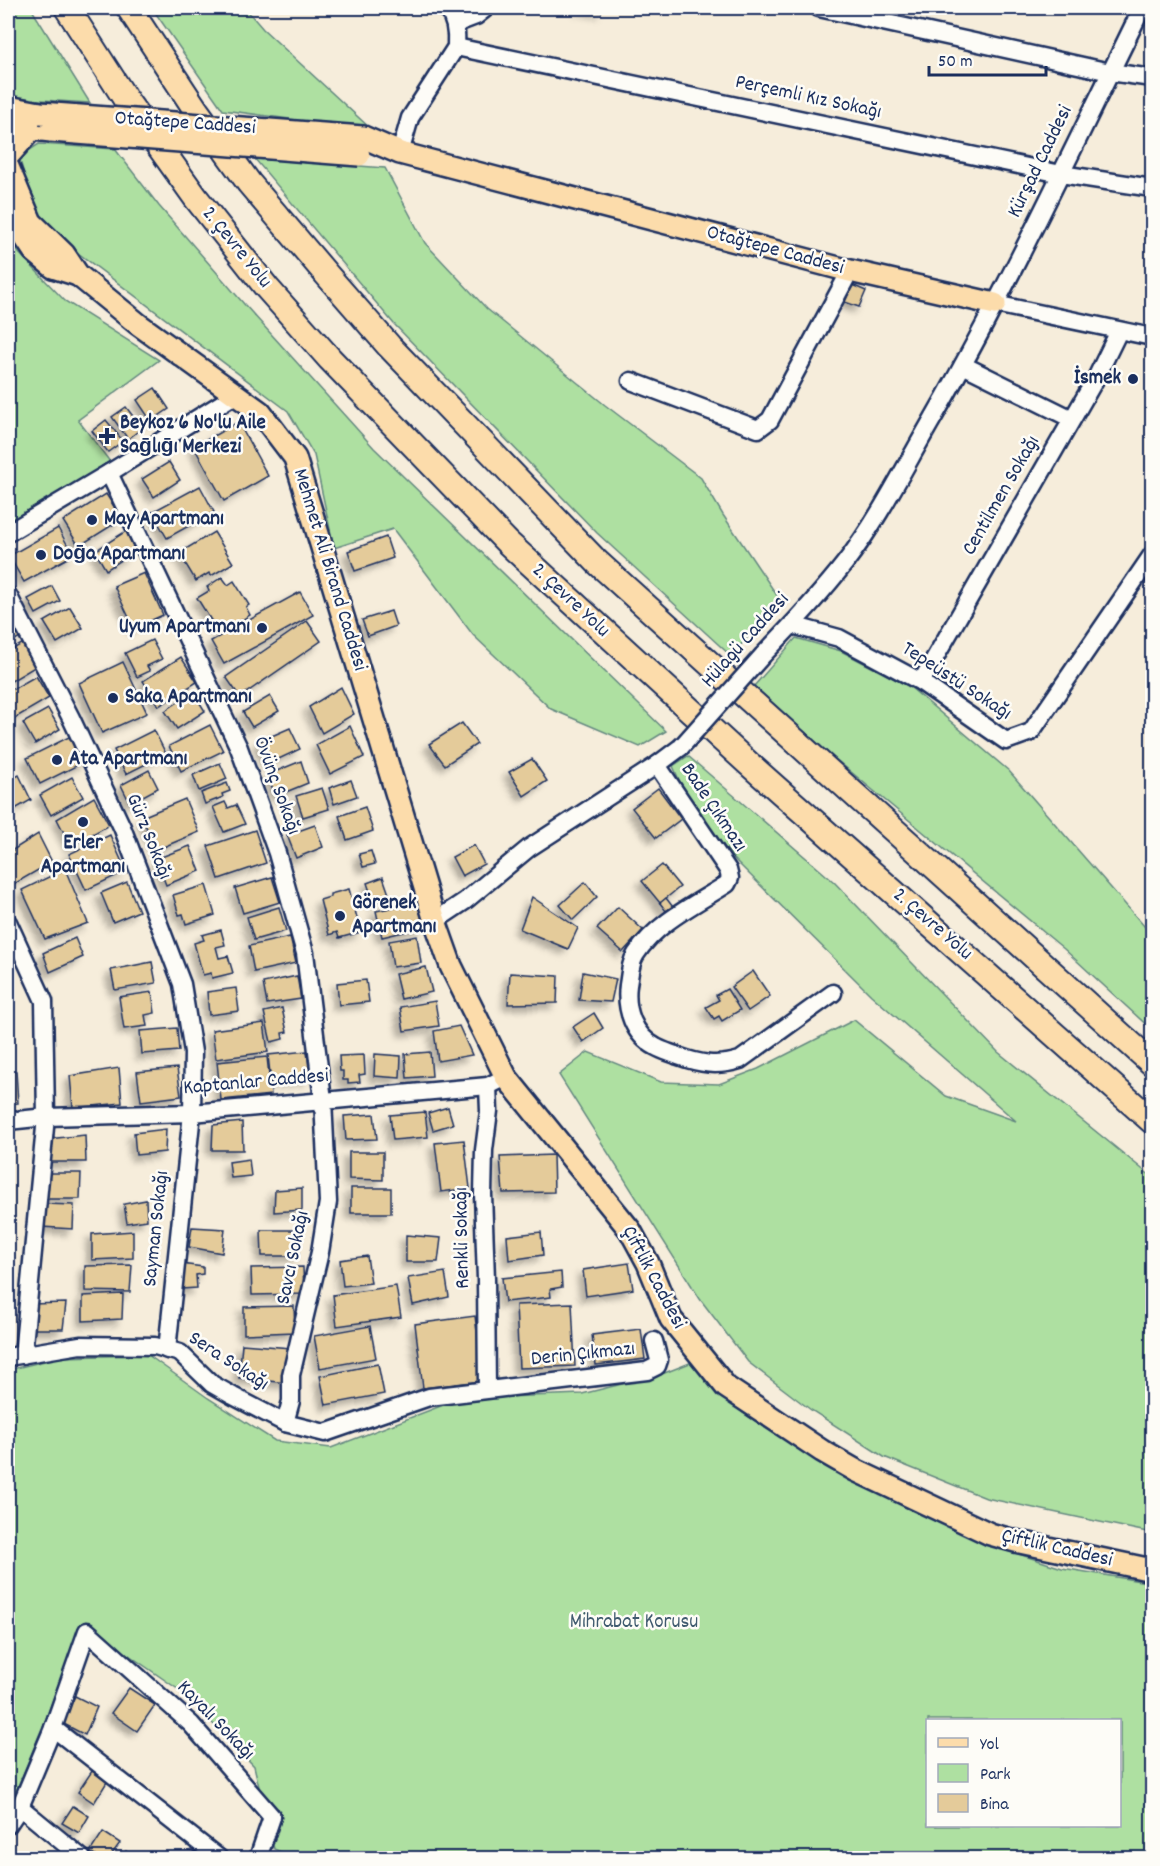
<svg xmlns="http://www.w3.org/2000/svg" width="1160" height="1866" viewBox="0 0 1160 1866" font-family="Dekko,sans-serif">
  <defs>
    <filter id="shadow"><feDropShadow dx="-5.5" dy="5.5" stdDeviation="3" flood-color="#0004"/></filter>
  </defs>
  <rect width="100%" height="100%" fill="#f6eddb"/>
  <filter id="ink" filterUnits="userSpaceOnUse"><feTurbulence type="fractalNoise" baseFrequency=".0167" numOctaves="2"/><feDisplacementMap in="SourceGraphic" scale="12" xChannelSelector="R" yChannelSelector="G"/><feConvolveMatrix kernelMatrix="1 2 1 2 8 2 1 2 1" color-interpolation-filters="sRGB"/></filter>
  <g filter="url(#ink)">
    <g fill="#aee0a1" stroke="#648880" stroke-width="1.5" fill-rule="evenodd">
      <path d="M8,8H31L90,103L8,98Z"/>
      <path d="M152,8H245L263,29L372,130L223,110Z"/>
      <path d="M39,144L115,149L159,206L244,304L374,448L666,731L640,747L551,709L473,635L393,529L334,548L314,455L288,411L62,241L33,205L19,157Z"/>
      <path d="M254,158L385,168L425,243L487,309L605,405L701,478L723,515L780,600L731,656L597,533L394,324Z"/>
      <path d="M8,234L19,253L65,301L159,360L78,420L111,463L8,524Z"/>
      <path d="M796,638L841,651L910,687L1009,771L1152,935V1030L1064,949L833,757L754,686Z"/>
      <path d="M688,756L834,882L998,1052L1152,1177V1533L986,1498L884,1457L811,1410L748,1362L700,1299L559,1075L588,1052L661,1082L719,1084L758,1069L854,1020L946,1096L1016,1121L871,995L731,856L684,791L673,766Z"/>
      <path d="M148,1355L208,1398L275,1441L331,1448L446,1404L505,1397L582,1394L662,1374L695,1361L724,1397L743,1413L773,1433L903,1506L1000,1548L1062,1568L1152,1583V1858H294L274,1849L254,1766L182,1692L110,1642L78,1632L45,1721L8,1811V1370L61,1357ZM928,1720H1120V1826H928Z"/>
    </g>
    <g fill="#e4cb9a" stroke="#1b2f5e" stroke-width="1.5" filter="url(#shadow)">
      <path d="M578,8H602L601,12Z"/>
      <path d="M852,285L866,291L859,307L845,302Z"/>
      <path d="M155,388L169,409L151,421L137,400Z"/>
      <path d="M126,407L142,428L128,439L112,417Z"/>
      <path d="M106,420L123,441L108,452L92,431Z"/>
      <path d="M238,422L268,476L224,501L194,447Z"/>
      <path d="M169,462L180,480L154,497L142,479Z"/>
      <path d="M200,486L214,512L167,538L152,512Z"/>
      <path d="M106,494L122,519L79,546L63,521Z"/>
      <path d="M58,528L73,555L24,582L9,556Z"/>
      <path d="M126,531L133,546L131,554L106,570L95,551Z"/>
      <path d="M214,532L233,563L211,576L209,573L196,581L179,553Z"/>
      <path d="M386,537L393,558L355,571L348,551Z"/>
      <path d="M144,573L163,615L134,628L114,586Z"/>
      <path d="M222,577L228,585L234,581L249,605L246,607L250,615L231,627L229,623L217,630L197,598L209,591L207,587Z"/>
      <path d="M52,586L60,601L36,614L28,599Z"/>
      <path d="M300,592L313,615L224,664L211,641Z"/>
      <path d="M70,607L83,628L57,643L44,622Z"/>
      <path d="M391,611L396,626L368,636L362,620Z"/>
      <path d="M8,612L22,636L8,644Z"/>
      <path d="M307,621L321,641L240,697L226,677Z"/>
      <path d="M152,640L162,659L147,666L150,671L137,677L125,653Z"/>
      <path d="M25,642L38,665L8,683V652Z"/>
      <path d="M181,657L197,682L159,706L143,681Z"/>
      <path d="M123,662L147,713L102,733L79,683Z"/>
      <path d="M36,676L49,698L8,722V692Z"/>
      <path d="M341,687L354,714L322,733L309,707Z"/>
      <path d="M193,692L205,711L177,729L165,711Z"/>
      <path d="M270,696L279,711L252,727L243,712Z"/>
      <path d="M48,709L60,729L35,744L23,723Z"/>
      <path d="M462,723L477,744L445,765L429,744Z"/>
      <path d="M210,725L223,751L181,771L169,746Z"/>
      <path d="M350,726L364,757L330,774L316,745Z"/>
      <path d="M290,728L300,749L268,764L258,742Z"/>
      <path d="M154,730L166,754L126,774L114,750Z"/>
      <path d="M73,735L86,761L40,784L27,758Z"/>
      <path d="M8,752L14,765L8,768Z"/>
      <path d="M532,759L547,781L524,796L509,772Z"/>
      <path d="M301,761L308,783L276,796L267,775Z"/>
      <path d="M220,763L227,779L199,791L193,775Z"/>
      <path d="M149,770L158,788L130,803L121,785Z"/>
      <path d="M19,775L31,800L8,813V781Z"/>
      <path d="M72,777L83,797L51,815L40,795Z"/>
      <path d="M351,780L357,796L334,804L329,788Z"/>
      <path d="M227,783L230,791L222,794L223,797L205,804L201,793Z"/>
      <path d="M322,788L329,809L303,817L296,796Z"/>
      <path d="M658,788L681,819L656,838L632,808Z"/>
      <path d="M94,797L109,825L71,846L57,819Z"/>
      <path d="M185,799L199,832L156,850L142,817Z"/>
      <path d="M225,802L228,808L236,805L245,824L224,832L213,807Z"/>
      <path d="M365,807L373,831L347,840L339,816Z"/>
      <path d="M315,825L323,847L296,858L287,835Z"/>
      <path d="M255,830L266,863L219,879L208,846Z"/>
      <path d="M38,834L52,862L14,884L8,872V853Z"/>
      <path d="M110,835L126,871L86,890L69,854Z"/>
      <path d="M474,845L484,864L462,876L452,857Z"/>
      <path d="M190,846L200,871L166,885L156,859Z"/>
      <path d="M371,851L375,864L363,867L359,854Z"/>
      <path d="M662,865L680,887L660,903L642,881Z"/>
      <path d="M65,869L88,923L45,939L22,890Z"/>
      <path d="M272,877L280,902L243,913L235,888Z"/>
      <path d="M383,877L390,897L374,903L367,883Z"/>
      <path d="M127,882L139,911L113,922L101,893Z"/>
      <path d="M585,882L597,897L573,920L560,905Z"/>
      <path d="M206,885L215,915L186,924L183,914L179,915L173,895Z"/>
      <path d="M349,889L361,932L339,938L337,932L329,935L320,900L330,897V894Z"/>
      <path d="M532,897L578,928L568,949L520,929Z"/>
      <path d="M666,898L673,907L666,911L660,903Z"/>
      <path d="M418,902L424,927L382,937L376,911Z"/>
      <path d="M279,907L286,931L254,940L247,917Z"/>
      <path d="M618,907L643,930L623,952L597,929Z"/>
      <path d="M221,930L225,945L216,947L219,958L228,956L233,973L212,978L211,973L203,975L194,943L204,940L202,935Z"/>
      <path d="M417,936L421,963L393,967L389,941Z"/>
      <path d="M290,937L296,963L254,972L249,946Z"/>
      <path d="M75,938L83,957L50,972L43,953Z"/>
      <path d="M152,962L156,983L115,990L111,970Z"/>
      <path d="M426,967L432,992L401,999L395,974Z"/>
      <path d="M753,971L770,996L748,1011L731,987Z"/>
      <path d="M583,972L616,979L611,1002L579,1000Z"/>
      <path d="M510,973L558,976L557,1003L508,1004Z"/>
      <path d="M297,976L301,999L267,1004L263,983Z"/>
      <path d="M366,980L369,1002L339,1005L337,983Z"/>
      <path d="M236,988L239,1011L209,1015L207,992Z"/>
      <path d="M727,989L740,1010L722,1021L719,1016L714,1019L706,1007L719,1000L716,995Z"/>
      <path d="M152,992L155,1013L145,1015L147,1026L124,1029L119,997Z"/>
      <path d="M435,1001L439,1026L404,1031L400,1007Z"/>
      <path d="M282,1008L287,1032L282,1033L283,1039L271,1042L264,1012Z"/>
      <path d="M594,1013L603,1028L583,1042L573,1027Z"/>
      <path d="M264,1023L268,1052L216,1059L212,1030Z"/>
      <path d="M459,1026L472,1055L438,1061L434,1031Z"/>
      <path d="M177,1028L179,1051L142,1054L140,1031Z"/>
      <path d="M307,1051L310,1078L271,1083L268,1055Z"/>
      <path d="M430,1052L432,1076L407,1078L405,1054Z"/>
      <path d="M375,1054L401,1056L400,1078L374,1076Z"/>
      <path d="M364,1055L365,1074L359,1075L360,1082L348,1083V1080H343V1071H340L339,1056Z"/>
      <path d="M267,1057L271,1095L221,1100L217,1062Z"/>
      <path d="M119,1068L122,1103L73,1108L70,1076Z"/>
      <path d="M177,1068L181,1096L141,1101L137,1072Z"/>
      <path d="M16,1071L18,1103L8,1104V1072Z"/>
      <path d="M448,1107L453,1124L433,1130L428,1113Z"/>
      <path d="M425,1112L428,1137L393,1140L390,1115Z"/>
      <path d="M374,1114L377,1139L346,1140L344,1116Z"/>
      <path d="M242,1122L243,1150H212L213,1125Z"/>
      <path d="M166,1129L165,1152L136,1155L134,1133Z"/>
      <path d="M85,1135L86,1162H46L48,1139Z"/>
      <path d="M464,1140L470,1188L441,1192L435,1143Z"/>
      <path d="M349,1152H383V1180L349,1179Z"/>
      <path d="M553,1155L554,1192L503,1193L500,1157Z"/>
      <path d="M249,1159L251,1176L231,1178L229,1162Z"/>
      <path d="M44,1173H81L80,1199H41Z"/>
      <path d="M302,1188V1210L274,1212L275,1190Z"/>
      <rect x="351" y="1188" width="40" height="25"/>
      <path d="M146,1200L147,1220L127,1223L124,1204Z"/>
      <path d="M44,1204L74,1205L73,1229L42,1227Z"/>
      <path d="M192,1227L225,1229L222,1253L189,1247Z"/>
      <path d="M261,1230H299V1256H262Z"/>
      <path d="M133,1231V1258L92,1260V1234Z"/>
      <path d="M541,1232L543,1255L509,1260L507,1236Z"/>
      <path d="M406,1235L441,1238L438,1262H406Z"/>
      <path d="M367,1256L371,1283L343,1286L340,1260Z"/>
      <path d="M629,1263L633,1289L586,1296L583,1270Z"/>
      <path d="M181,1264L203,1267V1274L196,1275L197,1288L181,1289Z"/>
      <path d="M132,1265L130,1292L85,1291V1266Z"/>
      <path d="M303,1267L304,1294L252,1295L251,1268Z"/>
      <path d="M445,1272L449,1297L413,1305L408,1278Z"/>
      <path d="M561,1272L562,1287L550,1289L551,1297L505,1302L502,1278Z"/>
      <path d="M396,1286L401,1317L337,1326L333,1295Z"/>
      <path d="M123,1294L122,1319L83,1321V1296Z"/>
      <path d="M66,1303L63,1329H30V1304Z"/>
      <path d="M572,1303L575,1366L519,1368L516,1305Z"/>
      <path d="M294,1306L295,1332L244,1334V1307Z"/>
      <path d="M475,1316L483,1381L423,1388L415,1324Z"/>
      <path d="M370,1326L376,1358L320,1368L314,1336Z"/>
      <path d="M641,1329L645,1359L596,1365L592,1335Z"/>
      <path d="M242,1344L291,1348L288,1383L239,1378Z"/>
      <path d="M378,1364L384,1394L326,1405L320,1376Z"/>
      <path d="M129,1688L155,1705L137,1731L111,1713Z"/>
      <path d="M75,1696L97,1707L85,1735L62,1723Z"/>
      <path d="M92,1771L107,1782L94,1803L78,1792Z"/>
      <path d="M73,1806L89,1816L79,1833L62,1823Z"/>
      <path d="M103,1832L120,1843L109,1858H100L90,1852Z"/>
      <path d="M126,1851L136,1858H122Z"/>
    </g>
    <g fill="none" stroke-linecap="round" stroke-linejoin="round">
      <g stroke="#1b2f5e" stroke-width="21">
        <g id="minor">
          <path d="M819,8L1110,72L1152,78"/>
          <path d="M455,24L476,16L486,8"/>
          <path d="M456,47L1061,174L1152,188"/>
          <path d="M400,153L410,118L456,47C457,33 456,20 447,8"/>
          <path d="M995,304L1152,337"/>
          <path d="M963,365L1072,419"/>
          <path d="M631,381L758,429L770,420L850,271"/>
          <path d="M109,473L239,748L277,853L305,953L323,1100L328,1202L320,1252L291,1375V1401L285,1423"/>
          <path d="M8,533L109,473L235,395"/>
          <path d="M8,595L71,718L122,827L182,984L193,1052L192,1113L167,1350"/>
          <path d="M792,625L839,638L921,682L1006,741L1031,732L1152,555"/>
          <path d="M763,655C791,626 820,595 845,563C879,519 904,468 932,420C1009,286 1074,146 1142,8"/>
          <path d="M921,682L1096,378L1119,331"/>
          <path d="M657,765L728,870L730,878L727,884C696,904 657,922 636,954C630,963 630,974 628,985C625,1009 633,1035 656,1047C663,1051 671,1053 678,1056C700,1064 717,1067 740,1060L833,993"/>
          <path d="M435,921L465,901L529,848L657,765L681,747"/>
          <path d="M8,922L44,1001L46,1117L23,1355"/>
          <path d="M8,1121L46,1117L192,1113L488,1086L506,1077"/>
          <path d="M8,1357L80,1345L155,1346L180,1353L212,1384L233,1396L285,1423L325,1433L429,1397L647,1371L657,1366L659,1360L654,1341"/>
          <path d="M487,1389L486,1279L483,1194L484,1150L489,1111L488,1086"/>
          <path d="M53,1728L219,1858"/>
          <path d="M20,1807L82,1858"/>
          <path d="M8,1825L20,1807L53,1728L87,1631L191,1724L272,1817L258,1858"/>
        </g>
      </g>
      <g stroke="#1b2f5e" stroke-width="26">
        <g id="major">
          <path d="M8,107L40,113"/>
          <path d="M8,126L51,131"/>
          <path d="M363,137L400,153L850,271L995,304"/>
          <path d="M8,156L31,130"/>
          <path d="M8,167L31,222L64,254L78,275L138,324L260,412L295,458L435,921L451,966L506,1077L630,1230L648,1263L671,1319L726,1387L822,1451L855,1470L990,1534L1015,1541L1152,1570"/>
          <path d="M8,212L34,251L53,267L78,275"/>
        </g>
      </g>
      <g stroke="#1b2f5e" stroke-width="28">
        <g id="highway">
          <path d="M67,8L128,103L196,198L267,288L330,359L507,542L749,764L1152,1121"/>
          <path d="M129,8L196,110L249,183L327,275L389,346L597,562L1152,1063"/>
        </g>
      </g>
      <use href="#minor" stroke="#fdfcf7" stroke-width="16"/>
      <use href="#major" stroke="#fcdcab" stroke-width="21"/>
      <use href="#highway" stroke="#fcdcab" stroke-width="24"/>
      <g stroke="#1b2f5e" stroke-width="21" stroke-linecap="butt">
        <path id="minor-bridge" d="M681,747L763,655"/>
      </g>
      <g stroke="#1b2f5e" stroke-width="26" stroke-linecap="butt">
        <g id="major-bridge">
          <path d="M40,113L363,137"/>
          <path d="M51,131L359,155"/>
        </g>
      </g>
      <use href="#minor-bridge" stroke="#fdfcf7" stroke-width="16"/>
      <use href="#major-bridge" stroke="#fcdcab" stroke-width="21"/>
    </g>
  </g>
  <g fill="#1b2f5e" stroke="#fdfcf7" stroke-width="2">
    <circle cx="1133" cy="379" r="6"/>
    <path d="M104 427h6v6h6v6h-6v6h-6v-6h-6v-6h6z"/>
    <circle cx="92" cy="520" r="6"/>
    <circle cx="41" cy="555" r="6"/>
    <circle cx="262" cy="628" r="6"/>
    <circle cx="113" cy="698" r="6"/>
    <circle cx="57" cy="760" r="6"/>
    <circle cx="83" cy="822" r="6"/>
    <circle cx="340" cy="916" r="6"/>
  </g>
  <g text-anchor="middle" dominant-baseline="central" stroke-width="5" stroke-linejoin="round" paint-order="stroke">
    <g font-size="21" fill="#1b2f5e" stroke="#fdfcf7">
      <text transform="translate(808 98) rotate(12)">Perçemli Kız Sokağı</text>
      <text transform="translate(185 124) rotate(4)">Otağtepe Caddesi</text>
      <text transform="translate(1041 162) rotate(-64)">Kürşad Caddesi</text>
      <text transform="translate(236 248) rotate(51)">2. Çevre Yolu</text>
      <text transform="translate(775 251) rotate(15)">Otağtepe Caddesi</text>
      <text transform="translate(1002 496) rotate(-60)">Centilmen Sokağı</text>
      <text transform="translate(329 570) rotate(73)">Mehmet Ali Birand Caddesi</text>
      <text transform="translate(570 601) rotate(43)">2. Çevre Yolu</text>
      <text transform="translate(746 641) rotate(-48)">Hülagü Caddesi</text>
      <text transform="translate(956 682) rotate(33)">Tepeüstü Sokağı</text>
      <text transform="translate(276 786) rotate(70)">Övünç Sokağı</text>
      <text transform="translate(713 808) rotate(56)">Bade Çıkmazı</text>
      <text transform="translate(148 837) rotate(68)">Gürz Sokağı</text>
      <text transform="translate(932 925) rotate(41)">2. Çevre Yolu</text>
      <text transform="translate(256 1083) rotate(-5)">Kaptanlar Caddesi</text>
      <text transform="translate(157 1229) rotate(-84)">Sayman Sokağı</text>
      <text transform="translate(463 1238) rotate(-91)">Renkli Sokağı</text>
      <text transform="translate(294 1258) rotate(-78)">Savcı Sokağı</text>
      <text transform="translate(653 1278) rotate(62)">Çiftlik Caddesi</text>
      <text transform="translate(583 1355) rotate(-6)">Derin Çıkmazı</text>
      <text transform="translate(228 1362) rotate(33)">Sera Sokağı</text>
      <text transform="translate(1057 1549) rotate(13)">Çiftlik Caddesi</text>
      <text transform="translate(215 1721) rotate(46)">Kayalı Sokağı</text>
    </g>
    <g font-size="21" font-weight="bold" fill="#1b2f5e" stroke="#fdfcf7" text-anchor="start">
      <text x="1121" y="379" text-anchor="end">İsmek</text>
      <text x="120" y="424">Beykoz 6 No'lu Aile<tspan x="120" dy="24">Saḡlıḡı Merkezi</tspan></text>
      <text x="104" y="520">May Apartmanı</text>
      <text x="53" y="555">Doḡa Apartmanı</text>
      <text x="250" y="628" text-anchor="end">Uyum Apartmanı</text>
      <text x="125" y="698">Saka Apartmanı</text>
      <text x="69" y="760">Ata Apartmanı</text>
      <text x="83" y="844" text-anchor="middle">Erler<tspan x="83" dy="24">Apartmanı</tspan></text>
      <text x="352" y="904">Görenek<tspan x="352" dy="24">Apartmanı</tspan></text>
    </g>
    <g font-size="21" fill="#405b6f" stroke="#fdfcf7">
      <text x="634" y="1623">Mihrabat Korusu</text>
    </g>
  </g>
  <rect width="1160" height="1866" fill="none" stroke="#fdfcf7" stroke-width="30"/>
  <rect x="15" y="15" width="1130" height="1836" fill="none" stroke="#1b2f5e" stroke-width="2" filter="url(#ink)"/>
  <rect x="926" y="1719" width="195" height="108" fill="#fdfcf7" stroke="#a3aaba" stroke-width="1.5"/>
  <rect x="938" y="1738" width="30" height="9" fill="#fcdcab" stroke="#a3aaba" stroke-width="1.5"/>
  <text x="980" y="1749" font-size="18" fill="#1b2f5e">Yol</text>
  <rect x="938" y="1764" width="30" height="18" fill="#aee0a1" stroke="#a3aaba" stroke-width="1.5"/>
  <text x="980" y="1779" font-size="18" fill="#1b2f5e">Park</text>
  <rect x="938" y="1794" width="30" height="18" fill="#e4cb9a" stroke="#a3aaba" stroke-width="1.5"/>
  <text x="980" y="1809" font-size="18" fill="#1b2f5e">Bina</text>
  <path d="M929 66v9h117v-9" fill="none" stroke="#1b2f5e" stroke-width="3"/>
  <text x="938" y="66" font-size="18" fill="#1b2f5e" stroke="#fdfcf7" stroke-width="4.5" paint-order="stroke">50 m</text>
</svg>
